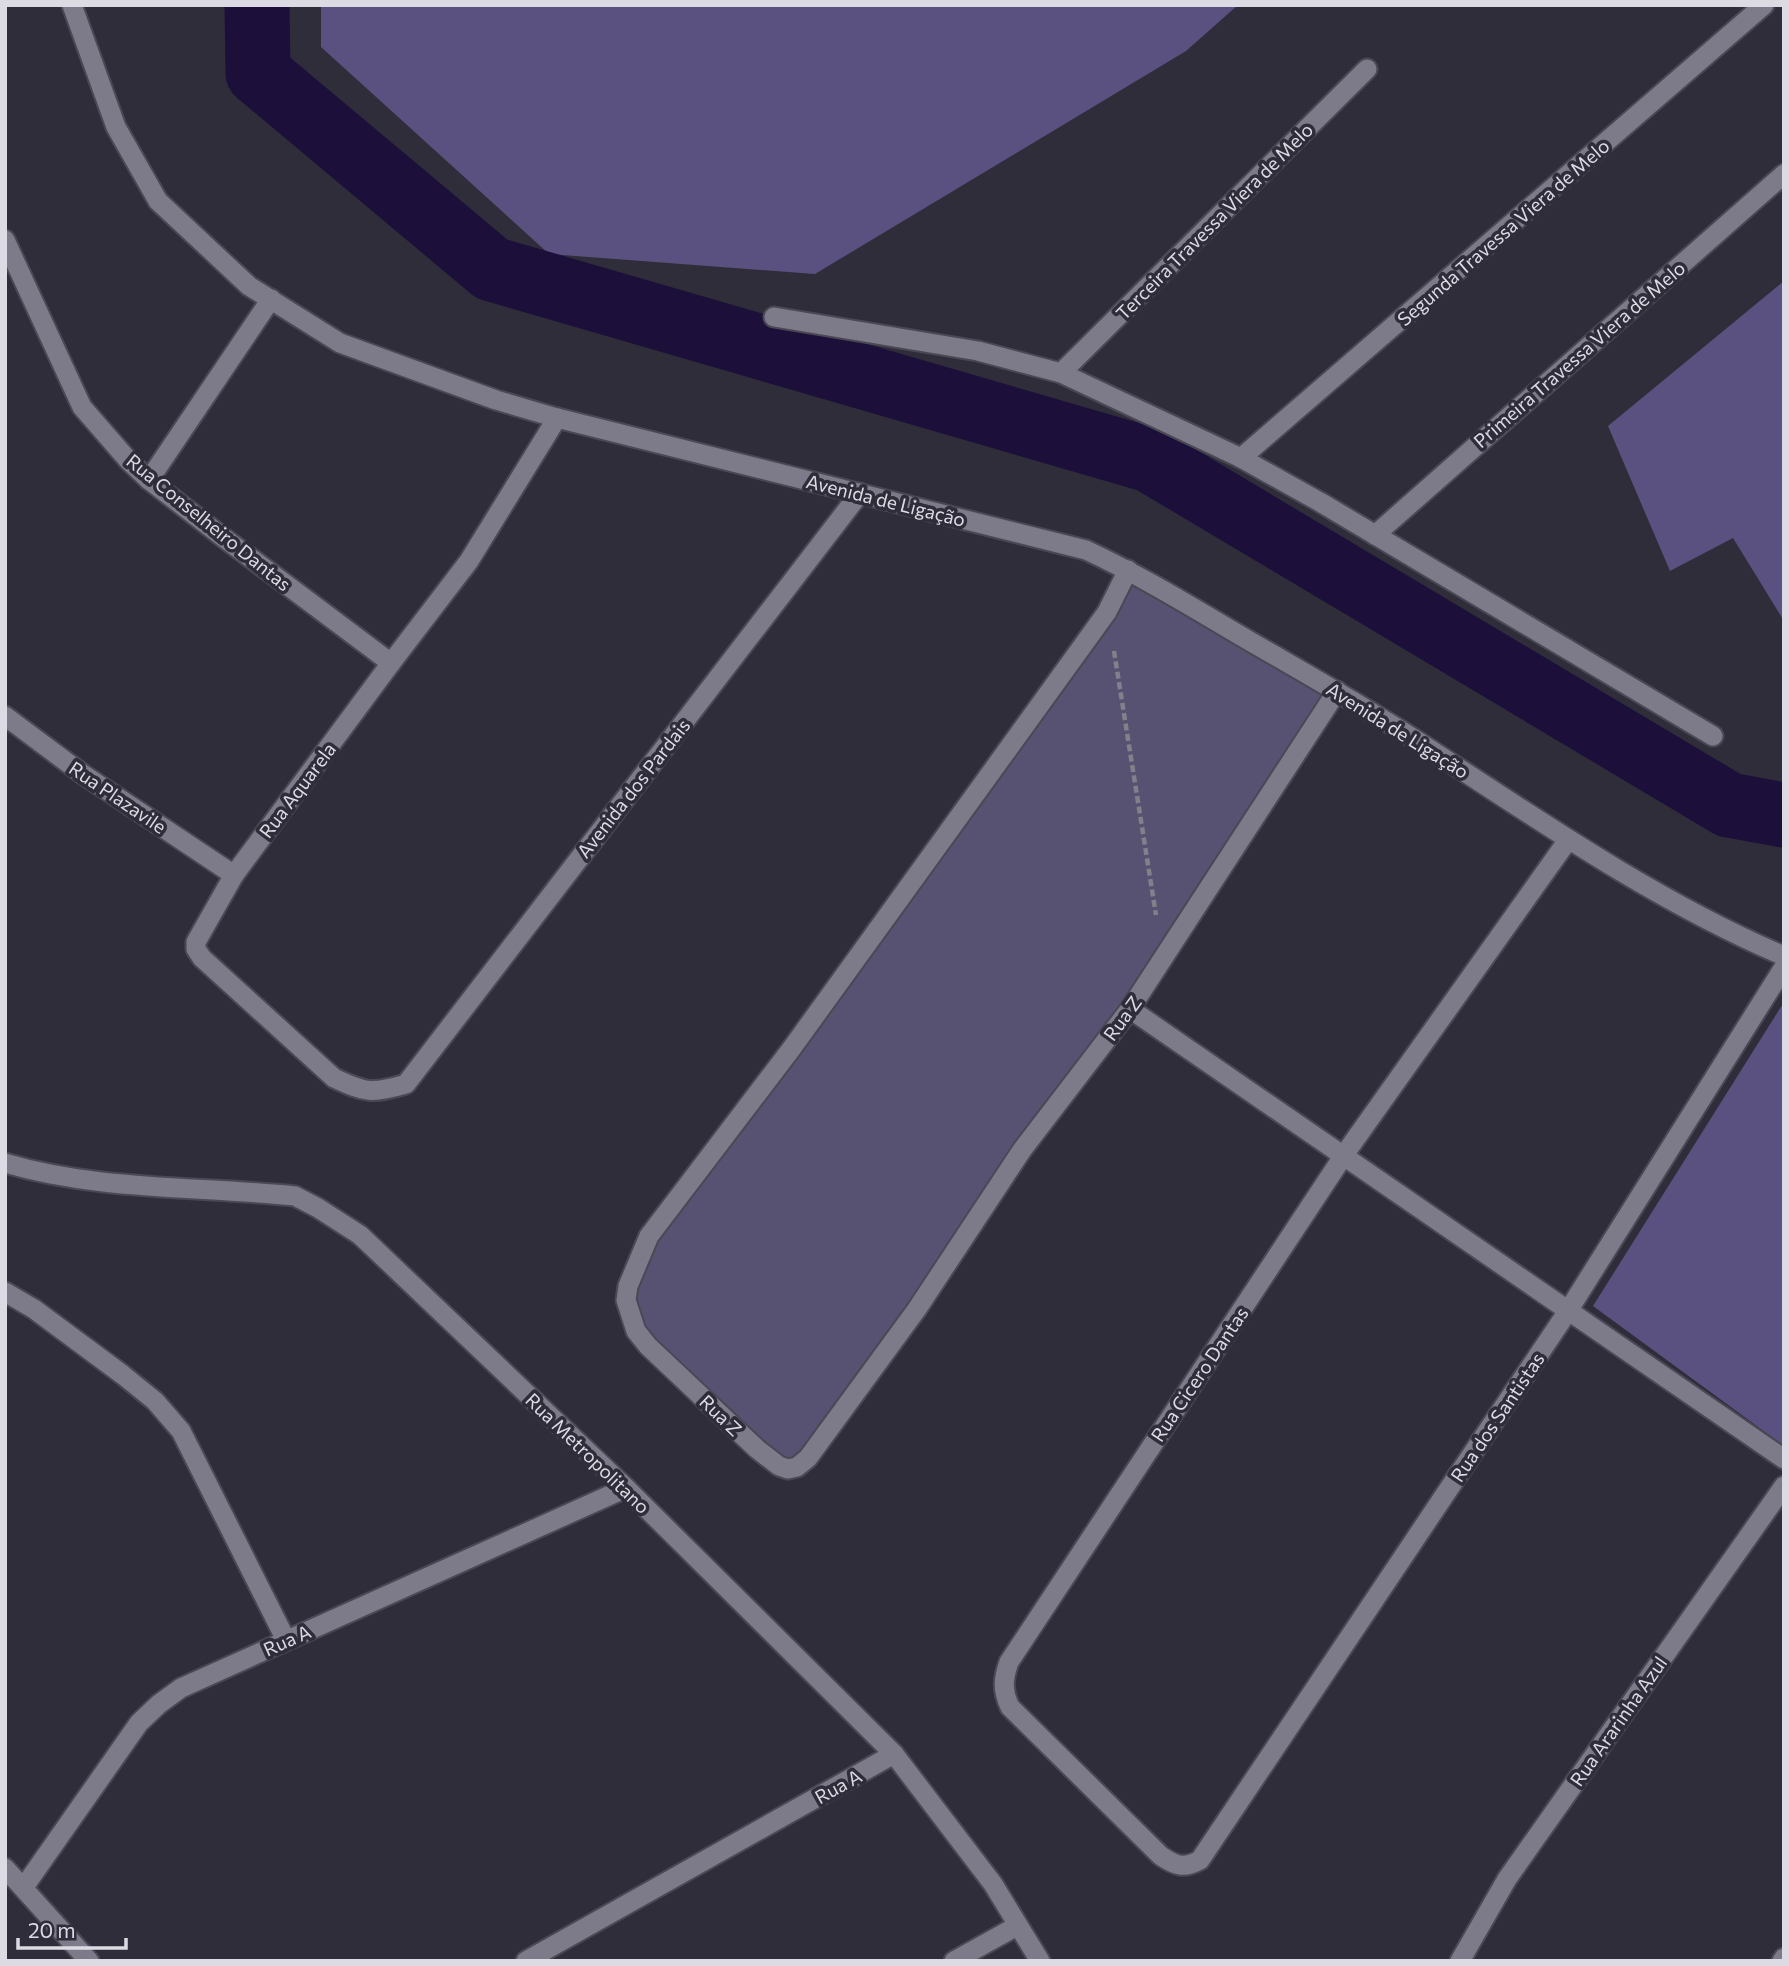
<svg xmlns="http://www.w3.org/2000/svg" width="1789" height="1966" viewBox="0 0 1789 1966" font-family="Commissioner,sans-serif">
  <rect width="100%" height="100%" fill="#2f2d3a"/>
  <path fill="#575271" d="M1129,567L1335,688L1135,1012L794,1466L646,1340L622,1285Z"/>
  <g fill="#5a5181">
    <path d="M321,5H1238L1186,51L815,274L549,254L321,47Z"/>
    <path d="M1784,281V621L1733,538L1670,571L1608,426Z"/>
    <path d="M1784,1002V1446L1593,1306Z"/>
  </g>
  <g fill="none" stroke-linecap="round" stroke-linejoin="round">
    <path stroke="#1c103a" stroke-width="65" d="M257,5L258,73L492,269L1150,460L1729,805L1784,815"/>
    <g stroke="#4a4854" stroke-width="23">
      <g id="service">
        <path d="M774,317L978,351L1061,373L1241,458L1320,502L1713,736"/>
        <path d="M1061,373L1367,69"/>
        <path d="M1241,458L1764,5"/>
        <path d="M1375,535L1784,174"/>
      </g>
    </g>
    <g stroke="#4a4854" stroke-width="23">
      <g id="minor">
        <path d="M72,5L116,127L158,201L249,286L340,343L496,400L557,418L1086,550C1144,577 1198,611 1253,643C1310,676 1367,708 1422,744C1537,819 1657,902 1784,956"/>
        <path d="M5,240L82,407L128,460L149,480L224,538L391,663"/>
        <path d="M557,418L469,561L391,663L234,875L196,942V949L202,958L334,1078C366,1093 372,1094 406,1084L860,493"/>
        <path d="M149,480L271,299"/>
        <path d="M1128,570L1107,612L792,1048L649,1236L628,1286L626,1300L636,1331L648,1346L757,1449L779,1466L788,1469L797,1467L808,1458L917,1309L1022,1150L1130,1009L1337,691"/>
        <path d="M5,716L84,775L234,875"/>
        <path d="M1568,840L1344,1155L1009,1662C1003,1679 1002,1690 1010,1707L1161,1856C1176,1866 1184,1869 1200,1860L1568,1311L1784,967"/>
        <path d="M1130,1009L1784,1459"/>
        <path d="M5,1163C99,1191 198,1186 295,1196L318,1208L360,1235L626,1488L894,1754L993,1884L1040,1961"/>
        <path d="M5,1292L34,1309L123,1375L155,1401L181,1431L286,1640"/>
        <path d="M5,1868L89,1961"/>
        <path d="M24,1887L139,1723L159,1704L181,1688L626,1488"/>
        <path d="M526,1961L894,1754"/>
        <path d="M954,1961L1017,1926"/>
        <path d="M1460,1961L1507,1879L1784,1486"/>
        <path d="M1782,1961L1784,1958"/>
      </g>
    </g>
    <path stroke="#82808b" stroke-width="4.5" stroke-dasharray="7 3.5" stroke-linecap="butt" d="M1114,651L1156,915"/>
    <use href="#service" stroke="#7d7b8a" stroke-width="19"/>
    <use href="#minor" stroke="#7d7b8a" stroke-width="19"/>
  </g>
  <g text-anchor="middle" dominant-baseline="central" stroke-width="7" stroke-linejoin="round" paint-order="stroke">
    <g font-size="19" fill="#dcdbe4" stroke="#2f2d3a">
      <text transform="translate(1214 221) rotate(-45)">Terceira Travessa Viera de Melo</text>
      <text transform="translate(1503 232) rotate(-41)">Segunda Travessa Viera de Melo</text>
      <text transform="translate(1579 354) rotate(-41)">Primeira Travessa Viera de Melo</text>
      <text transform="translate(886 500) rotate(14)">Avenida de Ligação</text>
      <text transform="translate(209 522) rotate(39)">Rua Conselheiro Dantas</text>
      <text transform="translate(1398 730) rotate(32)">Avenida de Ligação</text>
      <text transform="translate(633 788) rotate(-52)">Avenida dos Pardais</text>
      <text transform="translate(297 790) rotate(-53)">Rua Aquarela</text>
      <text transform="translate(118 797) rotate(34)">Rua Plazavile</text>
      <text transform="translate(1122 1018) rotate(-54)">Rua Z</text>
      <text transform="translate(1199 1374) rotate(-56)">Rua Cicero Dantas</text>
      <text transform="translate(721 1415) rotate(44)">Rua Z</text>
      <text transform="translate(1497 1417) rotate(-56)">Rua dos Santistas</text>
      <text transform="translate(588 1453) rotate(44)">Rua Metropolitano</text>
      <text transform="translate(287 1640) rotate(-24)">Rua A</text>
      <text transform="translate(1618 1721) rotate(-55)">Rua Ararinha Azul</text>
      <text transform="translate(838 1786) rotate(-29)">Rua A</text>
    </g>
  </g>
  <rect width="1789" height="1966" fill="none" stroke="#dcdbe4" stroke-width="14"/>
  <path d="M18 1938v10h108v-10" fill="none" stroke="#dcdbe4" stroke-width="3.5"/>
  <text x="28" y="1938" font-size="21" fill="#dcdbe4" stroke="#2f2d3a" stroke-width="5" paint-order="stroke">20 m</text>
</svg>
